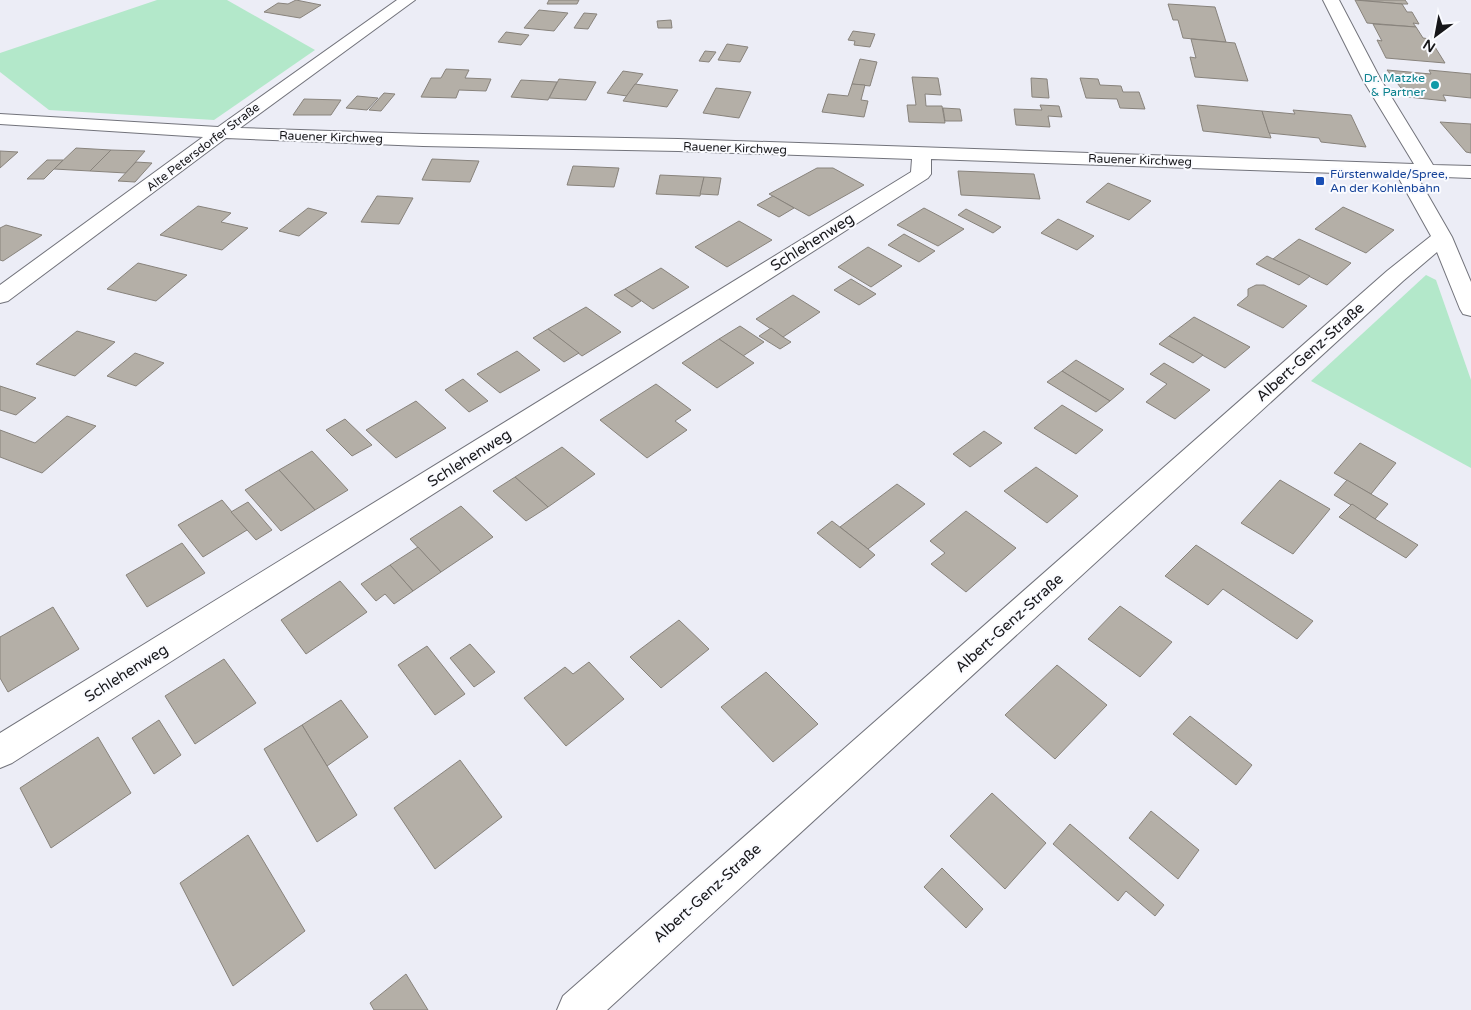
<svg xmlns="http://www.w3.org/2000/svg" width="1471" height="1010" viewBox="0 0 1471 1010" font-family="'Varela Round',sans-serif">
  <rect width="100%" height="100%" fill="#ecedf6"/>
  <g fill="#b3e8ca">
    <path d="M157,0H227L315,50L214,120L49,110L0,72V53Z"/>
    <path d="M1426,275L1436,280L1471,380V468L1311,381Z"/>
  </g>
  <g fill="#b4afa7" stroke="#88837c">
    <path d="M296,0L321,5L300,18L264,12L278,3L288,4Z"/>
    <path d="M549,0H579L577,4H547Z"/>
    <path d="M1355,0H1405L1408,4H1402Z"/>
    <path d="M1355,0L1402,4L1407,12H1412L1419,24L1413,23L1416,27L1367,23Z"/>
    <path d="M1168,4L1215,7L1226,42L1183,38L1178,20H1173Z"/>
    <path d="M539,10L568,13L554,31L524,28Z"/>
    <path d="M584,13L597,14L588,29L574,28Z"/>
    <path d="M671,20L672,28H658L657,21Z"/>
    <path d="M1373,24L1416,27L1423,38L1430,39L1445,63L1386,58L1377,40L1382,41Z"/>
    <path d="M853,31L875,34L870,47L854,45L855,41L848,40Z"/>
    <path d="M506,32L529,35L521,45L498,42Z"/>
    <path d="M1191,39L1235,43L1248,81L1195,77L1190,57L1196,58Z"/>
    <path d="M727,44L748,47L740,62L718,60Z"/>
    <path d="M705,51L716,52L709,62L699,61Z"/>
    <path d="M860,59L877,62L870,86L852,84Z"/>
    <path d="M446,69L469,70L465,78L491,79L486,91L459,90L456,98L421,97L431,78H441Z"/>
    <path d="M1387,70L1431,74L1429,70L1471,74V98L1443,95L1446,101L1408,97Z"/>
    <path d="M623,71L643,74L627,96L607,93Z"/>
    <path d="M912,77L938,78L941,95L925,94L926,106H942L945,123L909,122L907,105H916Z"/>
    <path d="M1031,78L1047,79L1049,98L1032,97Z"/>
    <path d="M1080,78L1098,79L1100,85L1121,86L1123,92H1139L1145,109L1120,108L1117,99L1086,98Z"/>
    <path d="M559,79L596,82L586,100L549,98Z"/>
    <path d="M521,80L557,82L548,100L511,97Z"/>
    <path d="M635,84L678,90L667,107L623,101Z"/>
    <path d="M852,84L865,85L861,100L868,101L864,117L822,112L828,94L848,96Z"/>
    <path d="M716,88L751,92L739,118L703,113Z"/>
    <path d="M384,93L395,94L381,111L369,110Z"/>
    <path d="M357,96L378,98L367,110L346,108Z"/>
    <path d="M304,99L341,100L331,115H293Z"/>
    <path d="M1040,105L1059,106L1062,117L1048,116L1050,127L1016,125L1014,109L1042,110Z"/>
    <path d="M1197,105L1262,111L1271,138L1203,131Z"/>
    <path d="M943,108L960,109L962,121H945Z"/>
    <path d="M1293,110L1351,115L1366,147L1321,142L1319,138L1269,133L1262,111L1295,114Z"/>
    <path d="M1440,122L1471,124V153L1466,152Z"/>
    <path d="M76,148L111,150L90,171L54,169Z"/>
    <path d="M111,150L145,151L126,173L90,171Z"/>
    <path d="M0,151L18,152L0,168Z"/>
    <path d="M432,159L479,161L470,182L422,180Z"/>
    <path d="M47,160H63L44,179H27Z"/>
    <path d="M136,162L152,163L135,182L118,181Z"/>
    <path d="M573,166L619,168L614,187L567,185Z"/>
    <path d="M817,168H833L864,185L809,216L769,194Z"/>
    <path d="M958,171L1034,174L1040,199L961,195Z"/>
    <path d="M660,175L704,177L700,196L656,194Z"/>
    <path d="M704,177L721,178L718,195L700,194Z"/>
    <path d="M1108,183L1151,201L1129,220L1086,202Z"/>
    <path d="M377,196L413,198L399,224L361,222Z"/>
    <path d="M773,196L794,208L779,217L757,205Z"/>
    <path d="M198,206L231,213L221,222L248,228L222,250L160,235Z"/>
    <path d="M1343,207L1394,230L1366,253L1315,229Z"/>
    <path d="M308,208L327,213L299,236L279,231Z"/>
    <path d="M924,208L964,229L938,246L897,225Z"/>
    <path d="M966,209L1001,227L993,233L958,215Z"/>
    <path d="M1058,219L1094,236L1077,250L1041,233Z"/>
    <path d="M739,221L772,240L727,267L695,247Z"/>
    <path d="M6,225L42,235L3,261L0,260V228Z"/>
    <path d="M904,234L935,251L919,262L888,245Z"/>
    <path d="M1299,239L1351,263L1327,285L1273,259Z"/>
    <path d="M868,247L902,266L871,287L838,267Z"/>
    <path d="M1267,256L1273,259L1310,276L1299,285L1256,264Z"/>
    <path d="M138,263L187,275L156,301L107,289Z"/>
    <path d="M661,268L689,287L653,309L625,289Z"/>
    <path d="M851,279L876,294L859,305L834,290Z"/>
    <path d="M1256,285H1264L1307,306L1283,328L1237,305L1248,296V289Z"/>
    <path d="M625,289L641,301L632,307L614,295Z"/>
    <path d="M793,295L820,312L783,337L756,319Z"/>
    <path d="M586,307L621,332L582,356L548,329Z"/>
    <path d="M1194,317L1250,347L1225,368L1169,336Z"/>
    <path d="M740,326L764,342L743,356L719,339Z"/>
    <path d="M771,328L783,337L791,342L780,349L759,336Z"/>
    <path d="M548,329L579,353L564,362L533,338Z"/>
    <path d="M77,331L115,342L75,376L36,364Z"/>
    <path d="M1169,336L1203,355L1193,363L1159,344Z"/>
    <path d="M719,339L754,363L717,388L682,363Z"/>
    <path d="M517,351L540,370L500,393L477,374Z"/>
    <path d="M135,353L164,363L136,386L107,376Z"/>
    <path d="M1076,360L1124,389L1110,401L1062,371Z"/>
    <path d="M1164,363L1210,390L1175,419L1146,402L1167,384L1150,374Z"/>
    <path d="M1062,371L1110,401L1096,412L1047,382Z"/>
    <path d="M463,379L488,401L469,412L445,390Z"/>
    <path d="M656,384L691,410L675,421L687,430L647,458L600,420Z"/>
    <path d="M0,386L36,398L16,415L0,410Z"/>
    <path d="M416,401L446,428L396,458L366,430Z"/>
    <path d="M1062,405L1103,430L1076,454L1034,428Z"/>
    <path d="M67,416L96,426L42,473L0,457V430L35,443Z"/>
    <path d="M345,419L372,445L352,456L326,430Z"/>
    <path d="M984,431L1002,443L970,467L953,454Z"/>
    <path d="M1360,443L1396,463L1371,494L1334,473Z"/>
    <path d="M562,447L595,474L548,507L515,477Z"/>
    <path d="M312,451L348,490L315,510L279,470Z"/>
    <path d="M1036,467L1078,496L1047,523L1004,491Z"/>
    <path d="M279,470L315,510L281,531L245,490Z"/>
    <path d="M515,477L548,507L526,521L493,491Z"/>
    <path d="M1280,480L1330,509L1293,554L1241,523Z"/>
    <path d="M1347,480L1388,504L1375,519L1334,495Z"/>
    <path d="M897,484L925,504L868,549L840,527Z"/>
    <path d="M222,500L247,530L203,557L178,525Z"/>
    <path d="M248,502L272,530L256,540L231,512Z"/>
    <path d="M1352,504L1375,519L1418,545L1406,558L1339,517Z"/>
    <path d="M461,506L493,537L441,572L410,539Z"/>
    <path d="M966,511L1016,548L966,592L931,564L945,553L930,541Z"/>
    <path d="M832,521L868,549L875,555L860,568L817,533Z"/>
    <path d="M182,543L205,573L147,607L126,575Z"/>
    <path d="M1196,545L1313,621L1297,639L1223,589L1208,605L1165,576Z"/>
    <path d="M418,547L441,572L413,591L390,565Z"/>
    <path d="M390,565L413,591L394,604L385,594L376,601L361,584Z"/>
    <path d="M340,581L367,612L306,654L281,620Z"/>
    <path d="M1120,606L1172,642L1140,677L1088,639Z"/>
    <path d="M53,607L79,649L8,692L0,678V637Z"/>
    <path d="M679,620L709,649L661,688L630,657Z"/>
    <path d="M470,644L495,672L474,687L450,658Z"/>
    <path d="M427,646L465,694L435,715L398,665Z"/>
    <path d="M224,659L256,703L195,744L165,696Z"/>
    <path d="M589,662L624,699L566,746L524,698L565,667L573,674Z"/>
    <path d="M1057,665L1107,705L1055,759L1005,715Z"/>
    <path d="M766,672L818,724L773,762L721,707Z"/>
    <path d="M341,700L368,737L327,766L302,725Z"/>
    <path d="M1190,716L1252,765L1236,785L1173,734Z"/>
    <path d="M159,720L181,755L154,774L132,738Z"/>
    <path d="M302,725L357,815L317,842L264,749Z"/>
    <path d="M98,737L131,793L51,848L20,788Z"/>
    <path d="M460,760L502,817L435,869L394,808Z"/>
    <path d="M992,793L1046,843L1005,889L950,836Z"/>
    <path d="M1151,811L1199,850L1178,879L1129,838Z"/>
    <path d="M1070,824L1164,905L1155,916L1126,891L1118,901L1053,844Z"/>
    <path d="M248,835L305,931L233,986L180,883Z"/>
    <path d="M942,868L983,909L966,928L924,887Z"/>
    <path d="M406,974L428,1010H374L370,1003Z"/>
  </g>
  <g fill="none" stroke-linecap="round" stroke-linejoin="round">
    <g stroke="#72737b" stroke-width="2">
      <path id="street" d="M397,0H415L240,128L423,134L678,139L1414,164L1363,80L1323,0H1339L1381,80L1433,165L1471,166V178L1417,176L1452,237L1471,282V316L1463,314L1460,309L1437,252L1403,281L607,1010H557L563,996L1387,271L1431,236L1397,175L931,159V174L928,178L12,763L0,768V733L911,172L912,159L678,151L423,146L226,138L8,301L0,303V285L203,137L0,124V114L218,127Z"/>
    </g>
    <use href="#street" fill="#fff" fill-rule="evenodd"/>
  </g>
  <circle fill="#0f9aa8" stroke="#fafbff" stroke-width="2" cx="1435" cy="85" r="5"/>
  <rect fill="#1a4fb4" stroke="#fafbff" stroke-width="2" x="1315" y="176" width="10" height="10" rx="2.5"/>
  <g text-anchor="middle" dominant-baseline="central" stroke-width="4" stroke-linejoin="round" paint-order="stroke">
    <g font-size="12" fill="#0d838f" stroke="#fafbff" text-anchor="end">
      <text x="1425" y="78">Dr. Matzke<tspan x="1425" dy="14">&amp; Partner</tspan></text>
    </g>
    <g font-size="12" fill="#161619" stroke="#fafbff">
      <text transform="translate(331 137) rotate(2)">Rauener Kirchweg</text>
      <text transform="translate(203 147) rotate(-37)">Alte Petersdorfer Straße</text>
      <text transform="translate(735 148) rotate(2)">Rauener Kirchweg</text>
      <text transform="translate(1140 160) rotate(2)">Rauener Kirchweg</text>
    </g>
    <g font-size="12" fill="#164399" stroke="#fafbff" text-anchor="start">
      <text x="1330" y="174">Fürstenwalde/Spree,<tspan x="1330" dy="14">An der Kohlenbahn</tspan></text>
    </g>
    <g font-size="15" fill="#161619" stroke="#fafbff">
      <text transform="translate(812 242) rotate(-32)">Schlehenweg</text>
      <text transform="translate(1310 352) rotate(-42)">Albert-Genz-Straße</text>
      <text transform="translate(469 458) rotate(-32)">Schlehenweg</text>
      <text transform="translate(1009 623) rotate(-42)">Albert-Genz-Straße</text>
      <text transform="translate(126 673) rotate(-32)">Schlehenweg</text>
      <text transform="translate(707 893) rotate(-42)">Albert-Genz-Straße</text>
    </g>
  </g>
  <g transform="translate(1436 35) rotate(212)" stroke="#fafbff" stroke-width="4" paint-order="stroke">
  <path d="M0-4L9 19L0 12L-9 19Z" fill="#161619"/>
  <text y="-8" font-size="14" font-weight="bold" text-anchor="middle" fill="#161619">N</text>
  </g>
</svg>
